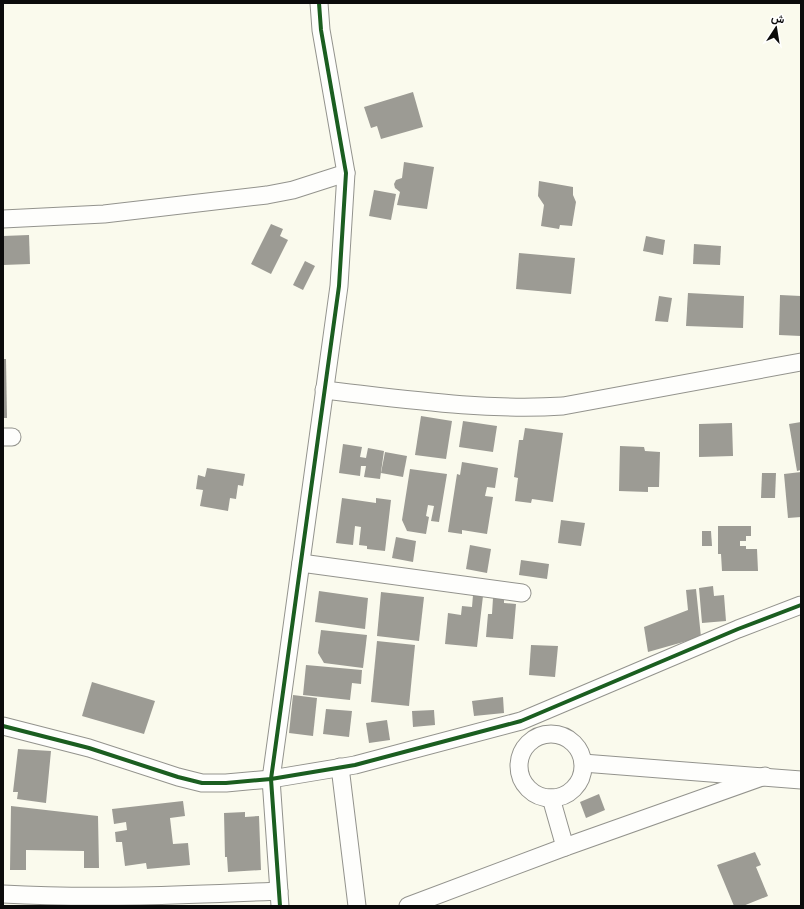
<svg xmlns="http://www.w3.org/2000/svg" width="804" height="909" viewBox="0 0 804 909" font-family="'Libre Baskerville',Vazirmatn,serif">
  <rect width="100%" height="100%" fill="#fafaed"/>
  <g fill="#9c9b94">
    <path d="M413,92L423,127L381,139L377,126L371,128L364,107Z"/>
    <path d="M404,162L434,167L427,209L397,205L400,192L395,188L394,184L396,180L402,178Z"/>
    <path d="M539,181L573,187V195L576,202L572,226L560,225L559,229L541,226L544,205L538,196Z"/>
    <path d="M374,190L396,194L391,220L369,216Z"/>
    <path d="M271,224L283,229L280,236L288,240L271,274L251,264Z"/>
    <path d="M29,235L30,264L3,265V236Z"/>
    <path d="M646,236L665,240L663,255L643,251Z"/>
    <path d="M694,244L721,246L720,265L693,264Z"/>
    <path d="M519,253L575,258L571,294L516,289Z"/>
    <path d="M305,261L315,266L303,290L293,285Z"/>
    <path d="M688,293L744,296L743,328L686,326Z"/>
    <path d="M780,295L801,296V336L779,335Z"/>
    <path d="M659,296L672,298L668,322L655,321Z"/>
    <path d="M3,359H6L7,418H3Z"/>
    <path d="M421,416L452,421L446,459L415,455Z"/>
    <path d="M463,421L497,426L493,452L459,447Z"/>
    <path d="M801,422V470L797,471L789,424Z"/>
    <path d="M732,423L733,456L699,457V424Z"/>
    <path d="M525,428L563,433L553,502L532,499L531,503L515,501L518,478L514,477L519,440H523Z"/>
    <path d="M343,444L362,447L360,457L366,458L368,448L384,451L380,479L364,477L366,466H361L360,476L339,473Z"/>
    <path d="M620,446L644,447L645,451L660,452L659,487H648V492L619,491Z"/>
    <path d="M385,452L407,456L403,477L381,473Z"/>
    <path d="M462,462L498,468L495,488L487,487L485,496L493,497L487,534L462,530V534L448,532L457,474L460,475Z"/>
    <path d="M207,468L245,474L243,486L238,485L236,499L230,498L228,511L200,506L203,490L196,489L198,475L205,477Z"/>
    <path d="M410,469L447,474L439,522L431,521L434,506L428,505L426,516L429,517L426,534L407,531L402,520Z"/>
    <path d="M801,472V517L788,518L784,474Z"/>
    <path d="M762,473H776L775,498H761Z"/>
    <path d="M342,498L376,503V498L391,500L385,551L367,549V546L359,545L361,527L355,526L353,545L336,543Z"/>
    <path d="M561,520L585,523L581,546L558,543Z"/>
    <path d="M718,526H751V536H746V541H740V546H746V549H757L758,571H722L721,554H718Z"/>
    <path d="M702,531H711L712,546H702Z"/>
    <path d="M396,537L416,541L413,562L392,558Z"/>
    <path d="M470,545L491,549L487,573L466,569Z"/>
    <path d="M521,560L549,564L547,579L519,575Z"/>
    <path d="M713,586L714,596L724,595L726,621L702,623L699,588Z"/>
    <path d="M696,589L701,637L648,652L644,627L688,610L686,590Z"/>
    <path d="M319,591L368,598L365,629L315,622Z"/>
    <path d="M381,592L424,597L419,641L377,636Z"/>
    <path d="M473,595L483,596L477,647L445,644L448,613L461,615L462,606L472,607Z"/>
    <path d="M493,598L504,599V603L516,604L513,639L486,637L488,614H492Z"/>
    <path d="M321,630L367,635L363,668L324,663L318,653Z"/>
    <path d="M377,641L415,645L409,706L371,702Z"/>
    <path d="M531,645L558,646L555,677L529,675Z"/>
    <path d="M306,665L362,670L361,684L352,683L350,700L303,695Z"/>
    <path d="M92,682L155,701L144,734L82,716Z"/>
    <path d="M293,695L317,698L313,736L289,733Z"/>
    <path d="M503,697L504,713L474,716L472,701Z"/>
    <path d="M326,709L352,711L349,737L323,734Z"/>
    <path d="M434,710L435,725L413,727L412,711Z"/>
    <path d="M387,720L390,740L369,743L366,723Z"/>
    <path d="M18,749L51,751L46,803L17,799L18,792H13Z"/>
    <path d="M599,794L605,810L586,818L580,802Z"/>
    <path d="M183,801L185,816L170,818L173,844L188,843L190,865L147,869L146,863L125,866L122,842H116L115,832L127,830L126,822L114,824L112,809Z"/>
    <path d="M11,806L98,816L99,868H84V851L26,850V870H10Z"/>
    <path d="M245,812V817L259,816L261,870L228,872L227,857H225L224,813Z"/>
    <path d="M755,852L761,865L756,867L768,896L743,906H734L717,865Z"/>
  </g>
  <g fill="none" stroke-linecap="round" stroke-linejoin="round">
    <g stroke="#93938d" stroke-width="19">
      <g id="street">
        <path d="M3,219L104,214L267,195L293,190L346,173"/>
        <path d="M324,390C404,399 483,411 563,406L801,362"/>
        <path d="M3,437H12"/>
        <path d="M301,563L522,593"/>
        <path d="M3,726L89,748L178,777L202,783H226L271,779L355,765L521,721L738,629L801,605"/>
        <circle cx="551" cy="766" r="32"/>
        <path d="M583,763L801,780"/>
        <path d="M340,767L357,906"/>
        <path d="M551,798L565,847"/>
        <path d="M3,894C96,899 186,895 279,891"/>
        <path d="M280,906L271,779L339,286L346,173L321,30L319,3"/>
        <path d="M408,906L565,847L765,776"/>
      </g>
    </g>
    <use href="#street" stroke="#fefefc" stroke-width="17"/>
    <g stroke="#fff" stroke-width="6">
      <g id="cycleway">
        <path d="M3,726L89,748L178,777L202,783H226L271,779L355,765L521,721L738,629L801,605"/>
        <path d="M280,906L271,779L339,286L346,173L321,30L319,3"/>
      </g>
    </g>
    <use href="#cycleway" stroke="#1b5e20" stroke-width="4"/>
  </g>
  <rect width="804" height="909" fill="none" stroke="#0b0b0b" stroke-width="8"/>
  <g transform="translate(776 28) rotate(12)" stroke="#ffffff" stroke-width="3" paint-order="stroke">
  <path d="M0-3L7 15L0 10L-7 15Z" fill="#0b0b0b"/>
  <text y="-6" font-size="11" font-weight="bold" text-anchor="middle" fill="#0b0b0b">ش</text>
  </g>
</svg>
